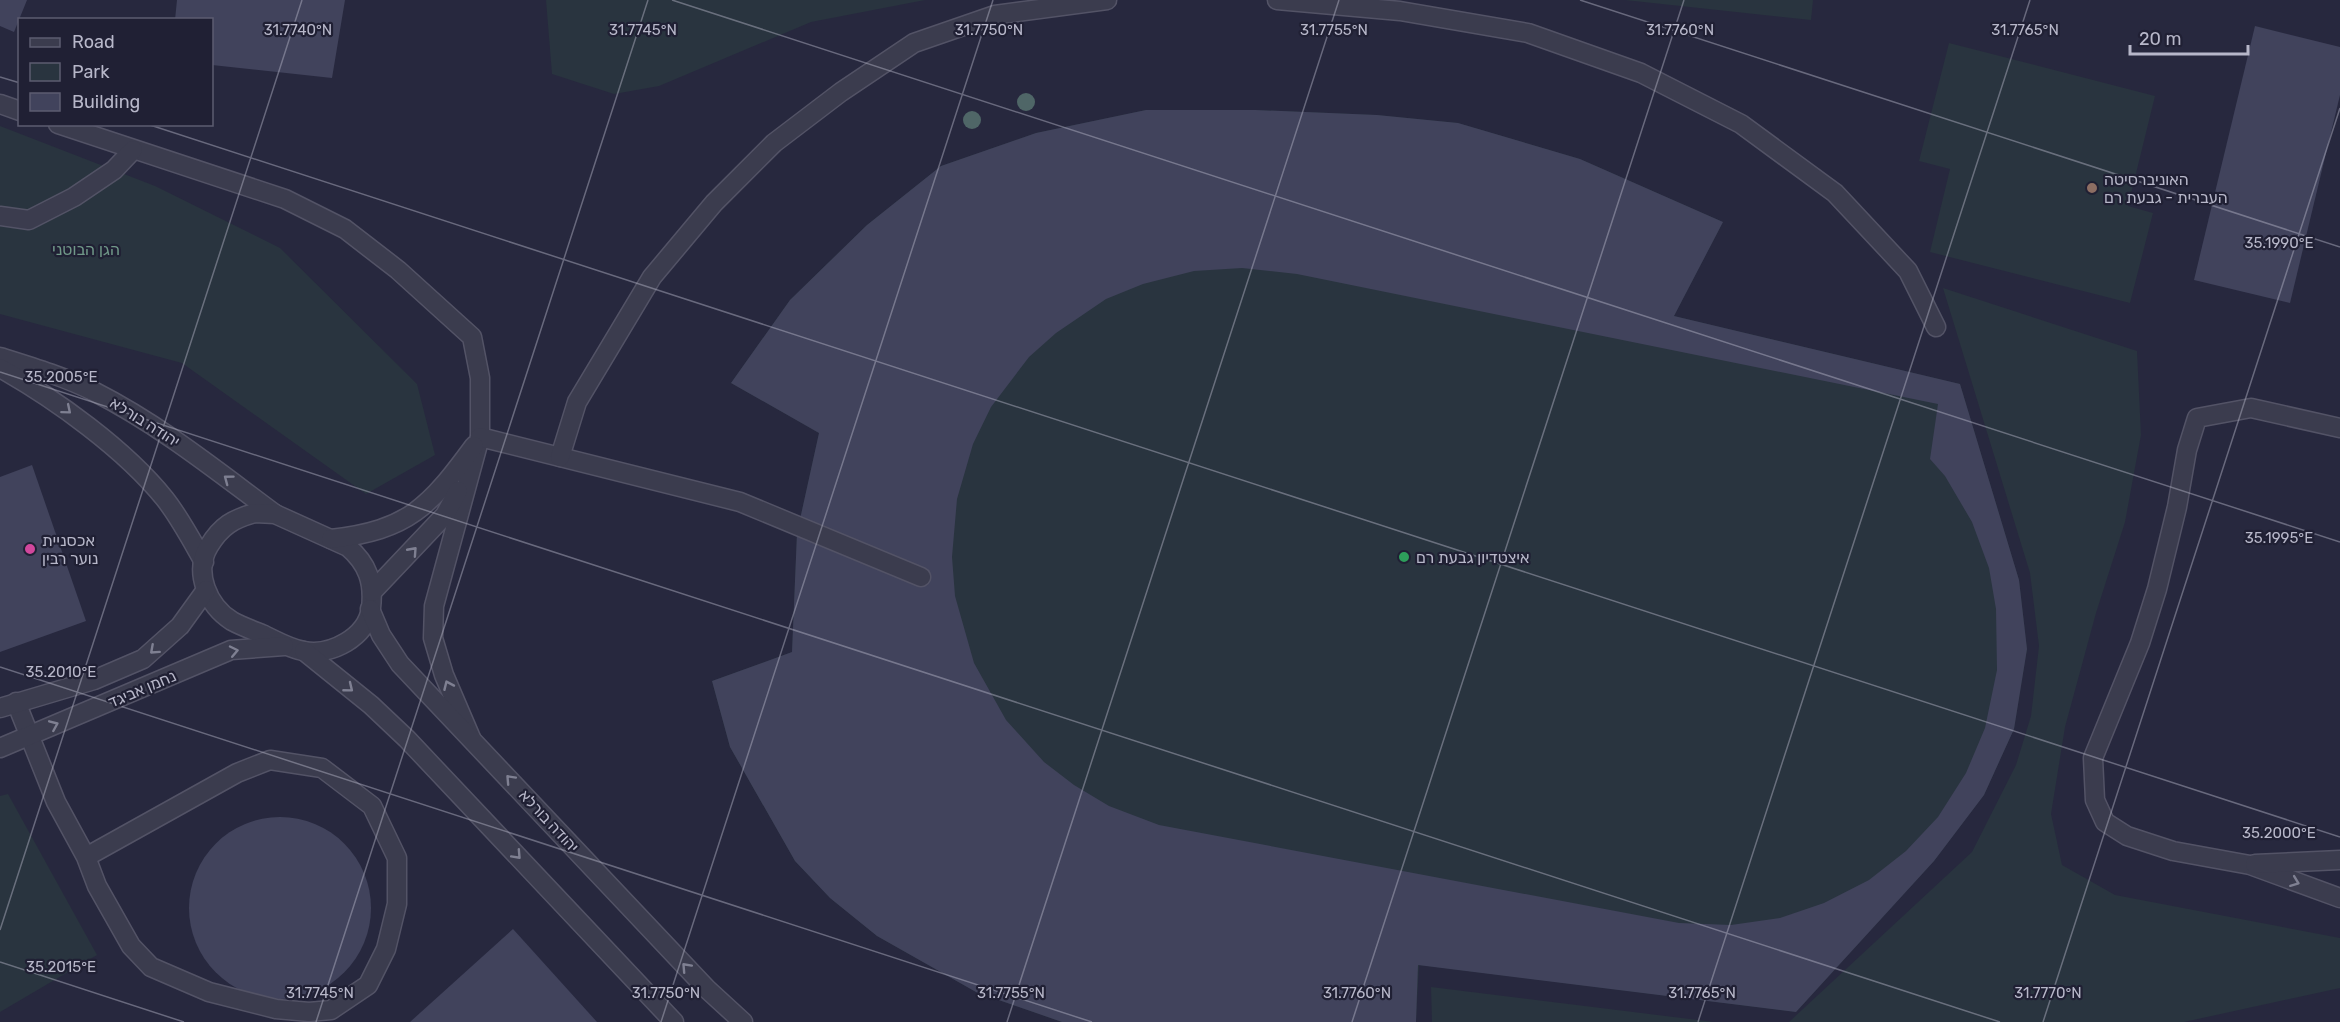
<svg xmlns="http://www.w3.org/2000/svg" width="2340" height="1022" viewBox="0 0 2340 1022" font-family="Rubik,Heebo,sans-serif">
  <rect width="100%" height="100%" fill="#27283e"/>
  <g fill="#29343f">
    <path d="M546,0H925L811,22L659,86L614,94L552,74Z"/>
    <path d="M1625,0H1813L1811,20Z"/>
    <path d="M1949,43L2155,96L2128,206L2153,213L2130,303L1930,252L1950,169L1919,161Z"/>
    <path d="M1146,110H1255L1377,115L1458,123L1580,159L1723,222L1674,316L1960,384L2019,580L2027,649L2014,729L1984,795L1934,861L1796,1012L1419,965L1416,1022H1062L976,992L877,936L830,898L795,861L730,747L712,681L792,652L797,533L819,433L731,383L790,300L867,225L941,166L1036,133Z"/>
    <path d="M0,126L155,186L280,248L417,384L435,455L366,494L182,363L0,314Z"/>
    <path d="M1943,288L2137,351L2141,435L2125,522L2096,613L2065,727L2051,814L2062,865L2115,895L2340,938V988L2184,1022H1789L1972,852L2016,765L2031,716L2039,646L2030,573Z"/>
    <path d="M8,794L97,955L0,1012V796Z"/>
    <path d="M1431,987L1714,1022H1432Z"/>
  </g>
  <g fill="#41435c" fill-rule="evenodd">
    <path d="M0,0H27L14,32L0,26Z"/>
    <path d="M177,0H345L332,78L212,65V20H175Z"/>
    <path d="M2255,26L2340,47V95L2290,303L2194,280Z"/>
    <path d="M1146,110H1255L1377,115L1458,123L1580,159L1723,222L1674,316L1960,384L2019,580L2027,649L2014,729L1984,795L1934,861L1796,1012L1418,965L1416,1022H1062L976,992L877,936L830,898L795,861L730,747L712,681L792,652L797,533L819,433L731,383L790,300L867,225L941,166L1036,133ZM1242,268L1297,274L1938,404L1930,459L1945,476L1972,522L1989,568L1996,609L1997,670L1985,728L1966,773L1938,817L1906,851L1869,880L1824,903L1780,918L1731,925L1679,923L1159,825L1109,806L1074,785L1044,762L1006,720L974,663L955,596L952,557L957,499L973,444L991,407L1029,357L1056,333L1106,299L1143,284L1194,271Z"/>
    <path d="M32,465L86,621L0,652V477Z"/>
    <circle cx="280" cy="908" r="91"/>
    <path d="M513,929L597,1022H410Z"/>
  </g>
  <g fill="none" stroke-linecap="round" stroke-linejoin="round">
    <g stroke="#535366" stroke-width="21">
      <g id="minor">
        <path d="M1277,0L1400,11L1528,33L1641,73L1741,124L1835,193L1908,271L1936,327"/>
        <path d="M0,104L20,111"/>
        <path d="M58,124L285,199L345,229L398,270L472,337L480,378V437L434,606L433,638L444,675L471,738"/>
        <path d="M0,216L29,220L74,197L114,170L133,150"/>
        <path d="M0,357C32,367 65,377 95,392C160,425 217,471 275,514"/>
        <path d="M0,368C55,399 125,449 165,499C180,518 192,541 204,562"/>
        <path d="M2340,428L2251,408L2197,418L2187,450L2177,507L2157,589L2140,643L2093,758L2095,800L2105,822L2127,836L2173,851L2250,865L2340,898"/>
        <path d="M480,437L740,502L921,577"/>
        <path d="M560,457L577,402L652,277L714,203L774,143L841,92L914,43L995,15L1107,0"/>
        <path d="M255,513L275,514L348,547C368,564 374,583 371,608C367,637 331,656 304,651C290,649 275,640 262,634C252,630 241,626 232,621C208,606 193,572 209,546C221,526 233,519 255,513Z"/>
        <path d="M331,539C409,530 429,507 474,446"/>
        <path d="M372,592L445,515L458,491"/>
        <path d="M370,609L381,635L400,664L707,989L743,1022"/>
        <path d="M304,651L371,705L407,739L674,1022"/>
        <path d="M16,702L56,802L86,857L97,886L131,946L151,967L209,992L276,1009L309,1012L331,1010L368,985L386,949L397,904V858L372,806L322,768L270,760L237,773L86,857"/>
        <path d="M0,708L94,680L143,659L180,626L206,590"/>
        <path d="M0,748L231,650L284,646"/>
        <path d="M2255,864L2340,860"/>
      </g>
    </g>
    <use href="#minor" stroke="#3b3c4e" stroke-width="18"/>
  </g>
  <g fill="#4f6667">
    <circle cx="1026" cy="102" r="9"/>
    <circle cx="972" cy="120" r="9"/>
  </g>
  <defs><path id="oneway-chevron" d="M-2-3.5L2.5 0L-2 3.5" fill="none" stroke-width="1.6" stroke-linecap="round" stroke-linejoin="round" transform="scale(1.5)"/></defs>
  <g stroke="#7f8092">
    <use href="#oneway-chevron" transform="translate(67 410) rotate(40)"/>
    <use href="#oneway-chevron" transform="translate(228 479) rotate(-143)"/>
    <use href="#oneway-chevron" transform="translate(413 551) rotate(-48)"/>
    <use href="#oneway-chevron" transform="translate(154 650) rotate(138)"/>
    <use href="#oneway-chevron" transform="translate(234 651) rotate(-12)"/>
    <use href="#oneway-chevron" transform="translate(448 685) rotate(-114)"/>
    <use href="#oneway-chevron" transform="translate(349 688) rotate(39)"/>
    <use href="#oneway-chevron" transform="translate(54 725) rotate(-23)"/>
    <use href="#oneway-chevron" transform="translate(510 779) rotate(-133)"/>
    <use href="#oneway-chevron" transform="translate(517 855) rotate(47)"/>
    <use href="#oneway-chevron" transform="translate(2295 882) rotate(21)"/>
    <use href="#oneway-chevron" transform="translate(686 967) rotate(-133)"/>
  </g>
  <path fill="none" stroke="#b7b7c9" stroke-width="1.5" stroke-opacity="0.45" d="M672,0L2340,542M1580,0L2340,247M0,77L20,83M147,124L2340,837M0,372L2000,1022M0,667L1092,1022M0,930L302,0M0,962L184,1022M316,1022L648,0M661,1022L993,0M1007,1022L1339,0M1352,1022L1684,0M1698,1022L2030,0M2043,1022L2340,108"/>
  <circle fill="#8d6e63" stroke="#202034" stroke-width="2" cx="2092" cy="188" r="6"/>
  <circle fill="#d1479c" stroke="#202034" stroke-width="2" cx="30" cy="549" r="6"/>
  <circle fill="#2e9e5b" stroke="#202034" stroke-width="2" cx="1404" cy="557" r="6"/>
  <g text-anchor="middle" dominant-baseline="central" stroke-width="4.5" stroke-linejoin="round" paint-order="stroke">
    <g font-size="16" fill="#b7b7c9" stroke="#202034" text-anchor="start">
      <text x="2104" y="179">האוניברסיטה<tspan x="2104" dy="18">העברית - גבעת רם</tspan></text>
      <text x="42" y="540">אכסניית<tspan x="42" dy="18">נוער רבין</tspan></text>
      <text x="1416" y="557">איצטדיון גבעת רם</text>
    </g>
    <g font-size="16" fill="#709888" stroke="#202034">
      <text x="86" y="249">הגן הבוטני</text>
    </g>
    <g font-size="16" fill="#b7b7c9" stroke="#202034">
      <text transform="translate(145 422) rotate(32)">יהודה בורלא</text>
      <text transform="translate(142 689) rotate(-23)">נחמן אביגד</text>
      <text transform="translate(549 821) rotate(47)">יהודה בורלא</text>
    </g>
  </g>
  <g font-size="15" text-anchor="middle" fill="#b7b7c9" stroke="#202034" stroke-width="4.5" stroke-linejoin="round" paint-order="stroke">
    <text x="298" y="35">31.7740°N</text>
    <text x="643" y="35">31.7745°N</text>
    <text x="989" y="35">31.7750°N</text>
    <text x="1334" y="35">31.7755°N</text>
    <text x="1680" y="35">31.7760°N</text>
    <text x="2025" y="35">31.7765°N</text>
    <text x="2279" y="248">35.1990°E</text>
    <text x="61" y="382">35.2005°E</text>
    <text x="2279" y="543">35.1995°E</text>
    <text x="61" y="677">35.2010°E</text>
    <text x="2279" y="838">35.2000°E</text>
    <text x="61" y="972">35.2015°E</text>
    <text x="1011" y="998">31.7755°N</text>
    <text x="320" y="998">31.7745°N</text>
    <text x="666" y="998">31.7750°N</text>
    <text x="1357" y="998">31.7760°N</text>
    <text x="1702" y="998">31.7765°N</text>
    <text x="2048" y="998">31.7770°N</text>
  </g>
  <rect x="18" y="18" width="195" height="108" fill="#202034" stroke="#5c5c70" stroke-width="1.5"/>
  <rect x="30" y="38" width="30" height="9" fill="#3b3c4e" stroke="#5c5c70" stroke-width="1.5"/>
  <text x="72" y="48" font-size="18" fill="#b7b7c9">Road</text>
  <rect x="30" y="63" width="30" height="18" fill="#29343f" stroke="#5c5c70" stroke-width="1.5"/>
  <text x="72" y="78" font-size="18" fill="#b7b7c9">Park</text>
  <rect x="30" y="93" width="30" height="18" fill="#41435c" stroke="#5c5c70" stroke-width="1.5"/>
  <text x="72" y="108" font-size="18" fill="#b7b7c9">Building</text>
  <path d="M2130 45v9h118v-9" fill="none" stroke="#b7b7c9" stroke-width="3"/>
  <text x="2139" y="45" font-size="18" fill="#b7b7c9" stroke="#202034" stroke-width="4.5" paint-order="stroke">20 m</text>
</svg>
